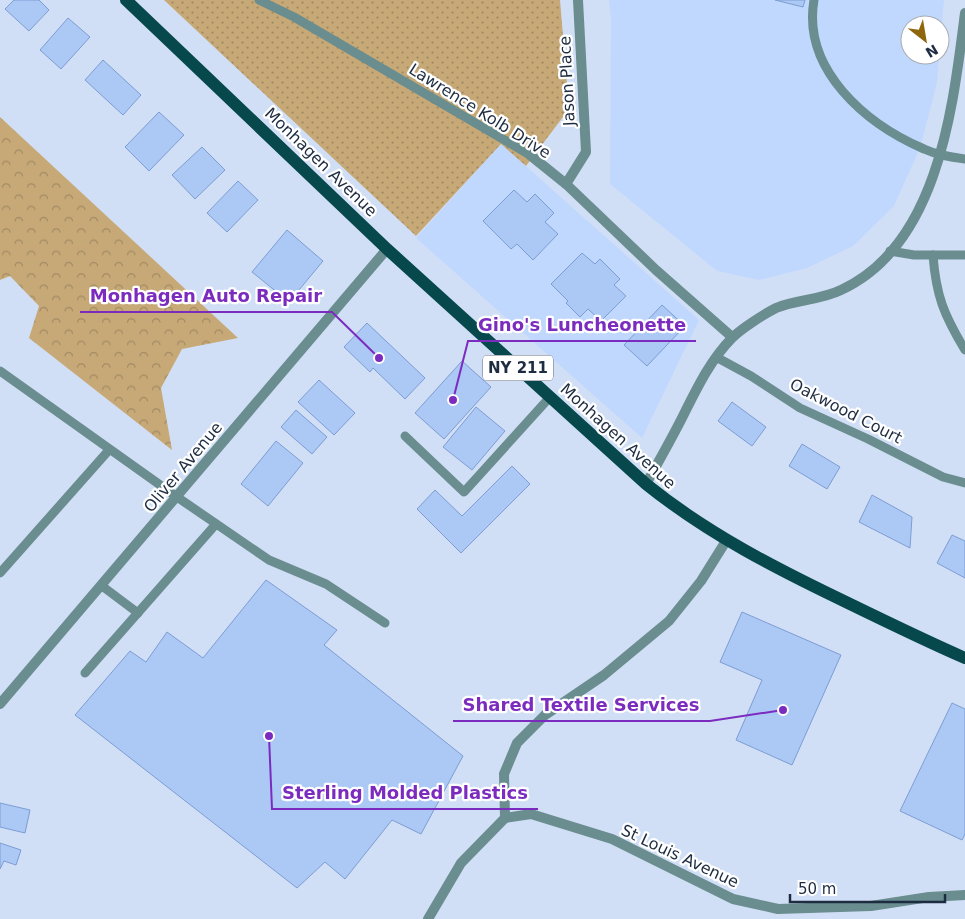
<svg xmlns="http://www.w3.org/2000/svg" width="965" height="919" viewBox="0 0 965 919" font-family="'DejaVu Sans',sans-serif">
  <defs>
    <pattern id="forest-crowns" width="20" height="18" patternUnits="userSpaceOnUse" patternTransform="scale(1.25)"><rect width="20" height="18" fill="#c7a977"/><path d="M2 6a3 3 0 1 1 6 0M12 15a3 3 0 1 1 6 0" fill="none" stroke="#a18a63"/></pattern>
    <pattern id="park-dots" width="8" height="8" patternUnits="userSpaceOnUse" patternTransform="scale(1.25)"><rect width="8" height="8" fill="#c7a977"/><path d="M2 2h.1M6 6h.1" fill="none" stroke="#a18a63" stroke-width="1.8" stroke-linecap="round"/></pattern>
  </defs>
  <rect width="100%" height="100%" fill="#d1dff6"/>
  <g fill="#c0d8fe">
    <path d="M609,0H944L940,44V25H910V55H939L937,83L920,148L894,206L853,246L807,268L759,280L717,271L610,184L611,19Z"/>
    <path d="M501,144L699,320L642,438L416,238Z"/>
  </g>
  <path fill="url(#forest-crowns)" d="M0,117L238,338L182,349L161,388L172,450L29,338L39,306L10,276L0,280Z"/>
  <path fill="url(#park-dots)" d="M164,0H560L569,109L526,166L501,144L416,236Z"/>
  <g fill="#acc8f5" stroke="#7c9dd3">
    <path d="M14,0H39L49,10L29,31L5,9Z"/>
    <path d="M775,0H805L803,7Z"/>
    <path d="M68,18L90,37L61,69L40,50Z"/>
    <path d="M103,60L141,95L123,115L85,80Z"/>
    <path d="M159,112L184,135L149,171L125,147Z"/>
    <path d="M202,147L225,170L195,199L172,175Z"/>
    <path d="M238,181L258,200L227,232L207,213Z"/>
    <path d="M514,190L527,202L535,194L554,213L545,222L558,234L533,260L517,244L511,249L483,221Z"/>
    <path d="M287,230L323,261L289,302L252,272Z"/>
    <path d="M582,253L595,264L600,259L620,279L614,285L626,296L601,321L588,309L580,317L566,303L568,301L551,284Z"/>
    <path d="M662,305L685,326L647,366L624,345Z"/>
    <path d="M367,323L425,378L405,399L373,368L370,372L344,347Z"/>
    <path d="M462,361L491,387L444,439L415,413Z"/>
    <path d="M319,380L355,413L334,435L298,402Z"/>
    <path d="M732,402L766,427L752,446L718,421Z"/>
    <path d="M476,407L505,431L472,470L443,447Z"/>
    <path d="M296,410L327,437L312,454L281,427Z"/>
    <path d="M276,441L303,463L268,506L241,484Z"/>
    <path d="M802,444L840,467L827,489L789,466Z"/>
    <path d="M512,466L530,484L461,553L417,509L435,490L462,516Z"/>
    <path d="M872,495L912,517L910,548L859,522Z"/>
    <path d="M952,535L965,541V578L937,563Z"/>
    <path d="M266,580L337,630L324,645L463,756L421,834L392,820L345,879L325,862L297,888L75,715L130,651L146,662L167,632L203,658Z"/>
    <path d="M742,612L841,655L792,765L736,740L762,680L720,662Z"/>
    <path d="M952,703L965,709V834L962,840L900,811Z"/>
    <path d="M0,803L30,810L25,833L0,827Z"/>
    <path d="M0,843L21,850L16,865L4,861L0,869Z"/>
  </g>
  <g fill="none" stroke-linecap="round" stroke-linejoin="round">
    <g stroke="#6a8d8f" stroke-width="9">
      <path d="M259,0L294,17L530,155"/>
      <path d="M814,0C802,70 866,124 924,149C937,155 951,157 965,159"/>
      <path d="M890,251L914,255H965"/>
      <path d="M933,255C936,296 944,315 965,350"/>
      <path d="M716,357L751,376L800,408L868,439L943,477L965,483"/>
      <path d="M0,371L177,497L269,560L326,584L385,623"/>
      <path d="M405,436L464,492L550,397"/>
      <path d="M0,573L109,450"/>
      <path d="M102,586L138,613"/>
      <path d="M85,673L216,524"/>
    </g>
    <g stroke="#6a8d8f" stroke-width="10">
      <path d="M530,155L566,184L656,270L732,337"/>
      <path d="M566,184L586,152L578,0"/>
      <path d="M646,484C659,461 672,438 684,414C697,388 711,359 732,338C741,329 764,314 776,308C794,300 821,300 841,290C939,245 953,106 965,13"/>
      <path d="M0,704L387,249"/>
      <path d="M505,818L531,814L612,839L733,899L778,909L871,906L929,897L965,895"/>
      <path d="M428,919L461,863L505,818L504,774L517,743L545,715L604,675L669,621L701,581L726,541"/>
    </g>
    <path stroke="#06484b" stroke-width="12" d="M126,0L387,249L646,484C708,534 777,569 848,603C887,622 926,641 965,658"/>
  </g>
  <g text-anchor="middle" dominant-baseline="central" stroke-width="4.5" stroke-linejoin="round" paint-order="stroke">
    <rect fill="#fff" stroke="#626b7a" stroke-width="1" x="483" y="355.5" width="70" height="25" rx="4"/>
    <g font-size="15" font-weight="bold" fill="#1e2c41">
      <text x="518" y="368">NY 211</text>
    </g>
    <g font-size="16" fill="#1e2c41" stroke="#fff">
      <text transform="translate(567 81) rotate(-93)">Jason Place</text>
      <text transform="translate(480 111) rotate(32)">Lawrence Kolb Drive</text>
      <text transform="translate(321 162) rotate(44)">Monhagen Avenue</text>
      <text transform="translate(846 411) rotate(27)">Oakwood Court</text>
      <text transform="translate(618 436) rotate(42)">Monhagen Avenue</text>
      <text transform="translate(183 467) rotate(-50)">Oliver Avenue</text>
      <text transform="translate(680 856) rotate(25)">St Louis Avenue</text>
    </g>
  </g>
  <path fill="none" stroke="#7b2cbf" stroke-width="2" d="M379 358L332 312H80M453 400L468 341H696M783 710L710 721H453M269 736L272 809H538"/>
  <g fill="#7b2cbf" stroke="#fff" stroke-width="2">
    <circle cx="379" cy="358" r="5"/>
    <circle cx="453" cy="400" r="5"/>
    <circle cx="783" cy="710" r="5"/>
    <circle cx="269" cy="736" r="5"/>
  </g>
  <g font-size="18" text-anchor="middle" font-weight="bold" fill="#7b2cbf" stroke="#fff" stroke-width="4.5" stroke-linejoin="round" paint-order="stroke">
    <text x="206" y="302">Monhagen Auto Repair</text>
    <text x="582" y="331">Gino's Luncheonette</text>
    <text x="581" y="711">Shared Textile Services</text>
    <text x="405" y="799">Sterling Molded Plastics</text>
  </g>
  <g transform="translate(925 40) rotate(149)"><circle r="24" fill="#ffffff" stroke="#a5abb3"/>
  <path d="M0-4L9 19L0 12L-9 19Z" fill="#90660d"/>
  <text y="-8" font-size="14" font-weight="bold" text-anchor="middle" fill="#1e2c41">N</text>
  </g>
  <path d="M790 894v8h155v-8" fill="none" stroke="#1e2c41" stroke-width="2.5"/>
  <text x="798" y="894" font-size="15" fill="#1e2c41" stroke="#ffffff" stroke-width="4" paint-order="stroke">50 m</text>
</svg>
